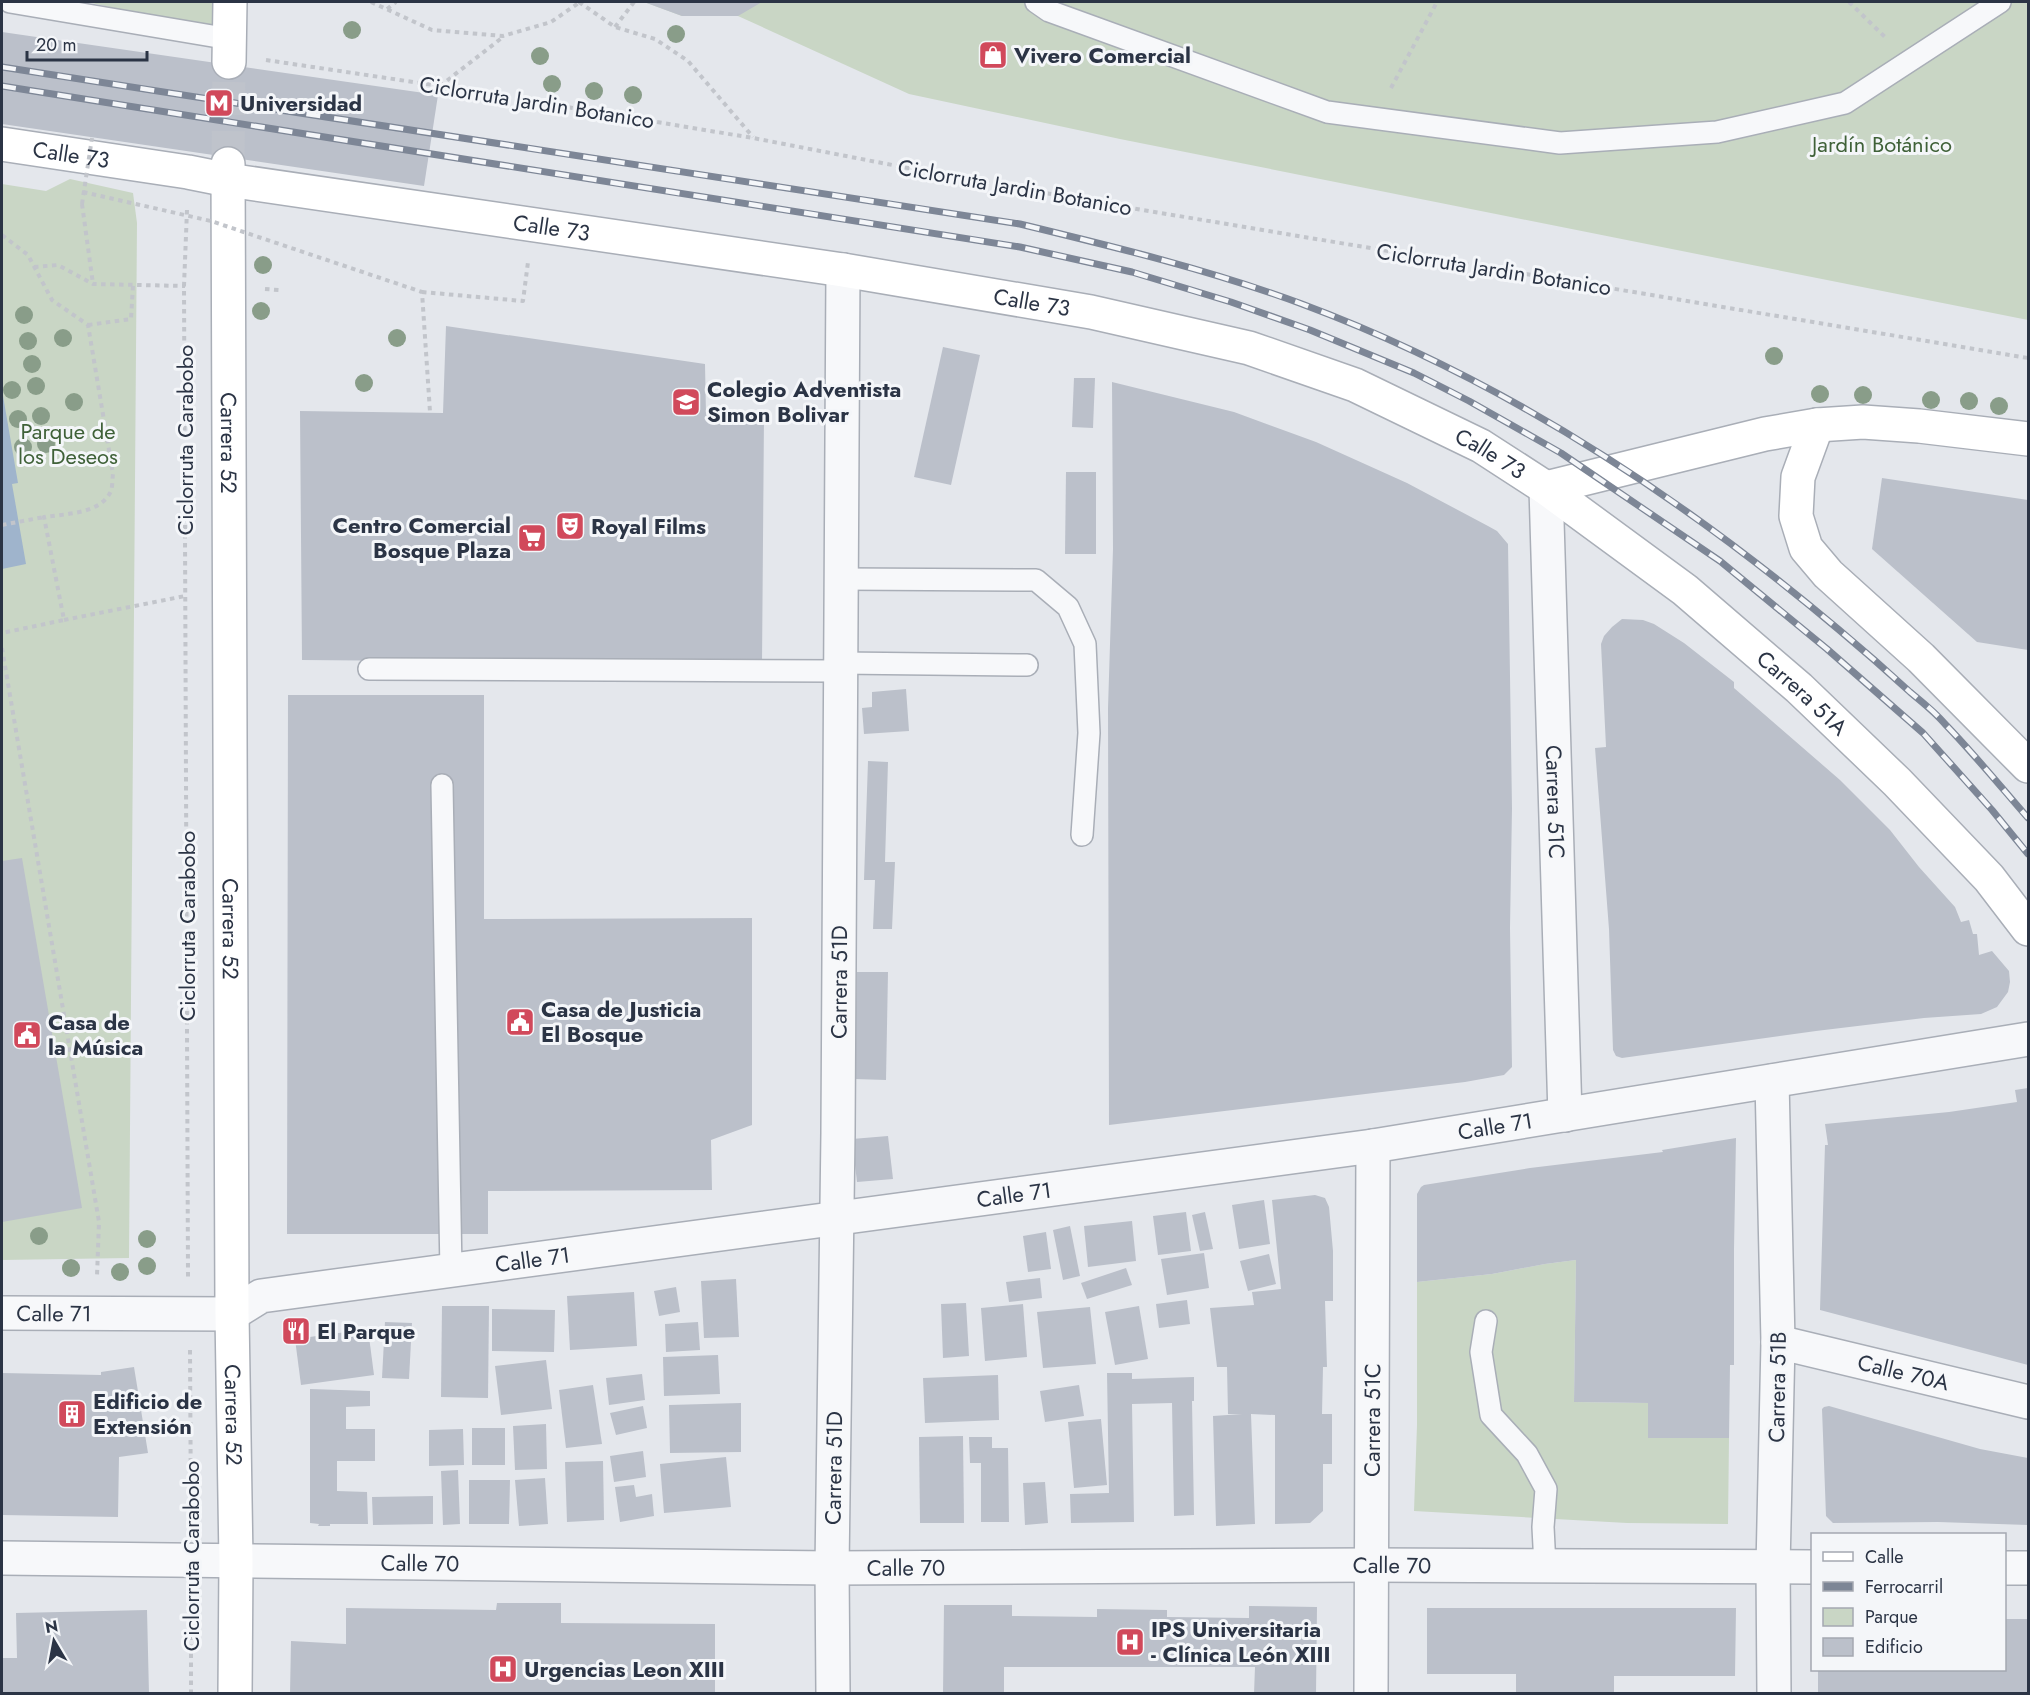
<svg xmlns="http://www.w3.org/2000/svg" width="2030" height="1695" viewBox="0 0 2030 1695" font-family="Jost,sans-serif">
  <rect width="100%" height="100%" fill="#e4e7ec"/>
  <g fill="#c9d6c5">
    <path d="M87,2H230L229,33Z"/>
    <path d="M644,2H2028V320L1120,139L909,94L738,16H682Z"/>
    <path d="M70,179L133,193L137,223L129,1258L2,1260V184L46,191Z"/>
    <path d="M1576,1260L1574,1402L1648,1403V1438H1729L1728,1524L1627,1523L1414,1511L1417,1425V1282L1492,1274L1545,1264Z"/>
  </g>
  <path fill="#9fb4cc" d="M2,390L18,483L12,484L26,564L2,569Z"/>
  <g fill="#bbc0ca">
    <path d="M644,2H762L738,16H682Z"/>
    <path d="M2,32L438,95L424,186L2,124Z"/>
    <path d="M446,326L705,364L706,415H764L762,664L302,660L300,411L443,413Z"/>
    <path d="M943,347L980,355L951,485L914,477Z"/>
    <path d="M1074,378H1095L1093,428L1072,427Z"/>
    <path d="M1112,382L1234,412L1316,442L1407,483L1488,526L1497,531L1508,544L1512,808L1510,928L1512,1067L1504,1075L1465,1082L1109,1125L1108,708L1113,549Z"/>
    <path d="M1066,472H1096V554H1065Z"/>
    <path d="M1882,478L2028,500V650L1977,642L1872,549Z"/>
    <path d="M1622,619L1643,620L1654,624L1684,643L1734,682V688L1840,780L1890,830L1919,867L1955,907L1961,922L1969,920L1973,934H1977L1979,955L1992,951L2009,971L2010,982L2008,992L1997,1007L1981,1014L1924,1018L1816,1031L1622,1058L1616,1056L1613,1050L1609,929L1595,748L1606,747L1601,644L1604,636L1612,627Z"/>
    <path d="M906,689L909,731L864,734L862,708L872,707V692Z"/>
    <path d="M288,695H484V919L752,918V1125L711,1140L712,1190L488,1191V1234H287Z"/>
    <path d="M868,761L888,762L885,862H895L892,929H873L875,880H864Z"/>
    <path d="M22,858L82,1208L2,1222V861Z"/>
    <path d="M857,972H888L886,1080L854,1079Z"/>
    <path d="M2028,1088V1365L1820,1310L1825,1145H1828L1825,1124L1949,1112L2017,1102L2015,1090Z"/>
    <path d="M888,1136L893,1179L857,1182L852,1139Z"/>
    <path d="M1736,1138L1734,1249V1365H1730L1729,1438H1648V1403L1574,1402L1576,1260L1545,1264L1492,1274L1417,1282V1194L1421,1187L1424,1185L1530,1168L1663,1152L1662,1150Z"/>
    <path d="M1315,1195L1325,1198L1329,1207L1333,1251V1301H1325L1327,1367H1323L1322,1414H1332V1464H1323V1511L1310,1523L1275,1524V1415L1251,1414L1255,1524L1216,1526L1213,1416L1242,1414H1228L1227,1367H1217L1210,1308L1254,1305L1252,1292L1281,1289L1272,1200Z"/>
    <path d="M1264,1200L1270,1244L1239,1249L1232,1205Z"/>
    <path d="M1186,1212L1191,1251L1158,1255L1153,1216Z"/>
    <path d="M1205,1212L1213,1249L1200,1251L1192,1215Z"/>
    <path d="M1132,1221L1136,1261L1088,1267L1084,1226Z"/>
    <path d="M1070,1226L1080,1276L1063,1280L1053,1230Z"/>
    <path d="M1046,1232L1051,1269L1028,1272L1023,1236Z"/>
    <path d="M1204,1253L1209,1288L1167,1295L1161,1259Z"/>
    <path d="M1269,1254L1276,1284L1248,1291L1240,1261Z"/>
    <path d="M1126,1268L1132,1285L1087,1299L1081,1283Z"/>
    <path d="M1040,1278L1042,1298L1009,1302L1006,1282Z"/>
    <path d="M736,1279L739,1337L704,1338L701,1281Z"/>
    <path d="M676,1287L680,1312L659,1316L654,1291Z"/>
    <path d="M634,1292L637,1346L570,1350L567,1296Z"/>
    <path d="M1187,1300L1190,1324L1159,1328L1156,1304Z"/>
    <path d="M966,1303L969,1356L943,1358L941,1304Z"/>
    <path d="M1023,1304L1027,1357L985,1361L981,1308Z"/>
    <path d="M442,1306H489L488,1398L441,1397Z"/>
    <path d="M1139,1306L1148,1359L1115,1365L1105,1312Z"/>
    <path d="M1090,1307L1096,1364L1043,1368L1037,1312Z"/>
    <path d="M492,1309L555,1310L554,1352L492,1351Z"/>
    <path d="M385,1322L412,1323L409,1379L382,1378Z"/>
    <path d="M698,1322L700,1350L666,1352L665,1324Z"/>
    <path d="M368,1329L374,1375L301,1385L295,1339Z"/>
    <path d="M718,1355L720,1394L664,1396L663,1357Z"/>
    <path d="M546,1360L552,1409L501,1415L495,1366Z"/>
    <path d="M134,1367L148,1453L119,1457L118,1517L2,1515V1373L101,1375V1372Z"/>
    <path d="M1107,1373H1132V1379L1194,1377V1401H1192L1194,1515L1174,1516L1172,1403L1132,1404L1134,1522L1071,1523L1070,1494L1109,1493Z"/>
    <path d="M642,1374L645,1400L609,1405L606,1378Z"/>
    <path d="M998,1375L999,1420L925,1423L923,1378Z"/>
    <path d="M593,1385L602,1444L566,1448L559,1390Z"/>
    <path d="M1079,1385L1084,1416L1045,1422L1040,1391Z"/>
    <path d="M310,1389L370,1391V1406L346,1407V1429H375V1461H337V1491L367,1492L368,1524H330V1526H318L319,1524L310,1523Z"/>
    <path d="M741,1403V1452L670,1453L669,1405Z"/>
    <path d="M643,1406L647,1428L616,1435L610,1413Z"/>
    <path d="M1829,1406L1980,1449L2028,1458V1525L1938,1522L1833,1523L1826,1516L1822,1409L1824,1407Z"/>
    <path d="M1101,1419L1107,1485L1074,1488L1068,1422Z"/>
    <path d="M546,1424L547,1469L515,1470L513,1426Z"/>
    <rect x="472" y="1428" width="33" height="37"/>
    <path d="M463,1429L464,1465L429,1466V1430Z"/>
    <path d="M963,1436L964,1523H920L919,1437Z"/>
    <path d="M969,1437H992V1448H1008L1009,1522H981V1463H970Z"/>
    <path d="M643,1451L646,1477L614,1482L610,1456Z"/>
    <path d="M726,1457L731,1507L664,1513L660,1464Z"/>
    <path d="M603,1461L604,1520L567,1522L565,1462Z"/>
    <path d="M458,1470L460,1524L443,1525L441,1471Z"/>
    <path d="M545,1478L548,1524L519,1526L515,1480Z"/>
    <path d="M469,1480H510L509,1524H469Z"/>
    <path d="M1045,1482L1048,1523L1025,1525L1023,1483Z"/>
    <path d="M634,1485L636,1497L652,1494L654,1516L620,1522L615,1487Z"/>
    <path d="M433,1496V1524L373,1525L372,1497Z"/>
    <path d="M497,1603H561V1623L715,1624V1694H290L291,1641L346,1644V1608L496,1610Z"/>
    <path d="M944,1605H1012V1616L1097,1617V1609L1167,1610V1617L1249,1618V1606L1317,1607L1316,1694H1254L1255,1667H1004V1694H943Z"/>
    <path d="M1427,1608H1736L1735,1676H1614V1694H1516V1674H1427Z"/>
    <path d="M147,1610L149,1694H2V1658H17L16,1613Z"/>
    <path d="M2004,1619H2028V1694L1818,1693V1670H2004Z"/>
  </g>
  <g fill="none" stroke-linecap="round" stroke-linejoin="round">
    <path stroke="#bfc3cb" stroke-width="33" stroke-dasharray="33 16" stroke-linecap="butt" d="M228,164L229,62"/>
    <g stroke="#a9aeb7" stroke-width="24">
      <g id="lane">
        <path d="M10,2L230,39"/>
        <path d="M1036,2L1049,11L1327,112L1560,143L1717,132L1845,103L2000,2"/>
        <path d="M841,579L1036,580L1068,607L1085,644L1089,733L1082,835"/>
        <path d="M840,663L1027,665"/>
        <path d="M369,669L840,671"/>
        <path d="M442,785L451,1271"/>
        <path d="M1486,1321L1481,1352L1491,1415L1527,1454L1546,1489L1543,1527L1545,1566"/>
      </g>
    </g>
    <g stroke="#a9aeb7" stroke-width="36">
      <g id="street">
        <path id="s1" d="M1546,488L1565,1115"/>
        <path d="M1772,1081L1778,1342L1773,1567L1774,1694"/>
        <path id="s2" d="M2,1313L232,1314L261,1296L1373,1146L2028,1039"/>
        <path id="s3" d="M1778,1342L2028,1402"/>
        <path id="s4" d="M2,1558L832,1568L1371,1565L1812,1567"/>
        <path d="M2004,1568H2028"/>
        <path id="s5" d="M833,1694L832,1568L838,1133L843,270"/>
        <path id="s6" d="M1371,1694L1373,1146"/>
      </g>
    </g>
    <g stroke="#a9aeb7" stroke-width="36">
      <g id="secondary">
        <path d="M229,62L230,2"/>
        <path id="s7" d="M2,144L188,172L228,180L843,270L1091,312L1249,348L1355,385L1481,446L1546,488L1685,590L1799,688L1897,782L1989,878L2028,929"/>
        <path id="s8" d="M228,164L232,1314L236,1561L235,1694"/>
        <path d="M1817,425L1798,477L1796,516L1806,548L1828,574L1921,658L2028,766"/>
        <path d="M1546,488L1765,434L1817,425L1863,422L1919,426L2028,439"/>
      </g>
    </g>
    <g stroke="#c2c5cb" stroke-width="4" stroke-dasharray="4.5 4.5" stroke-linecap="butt">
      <path d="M371,2L432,30L503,36L551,22L580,2"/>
      <path d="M579,2L615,27L655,39L688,61L753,137"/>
      <path d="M1849,2L1887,39"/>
      <path d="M387,9L396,2"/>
      <path d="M615,27L634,2"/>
      <path d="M266,60L440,86L753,138L949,176L1113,205L2028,358"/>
      <path d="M440,86L503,37"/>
      <path d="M1391,88L1437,2"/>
      <path d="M82,204L93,284"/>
      <path d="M187,210L184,286L188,1277"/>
      <path d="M2,235L28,255L52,300L88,325L113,474C112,480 113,488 110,493C99,514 64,514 44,517L64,620L2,633"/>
      <path d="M34,267L58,265L93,284L185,286"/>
      <path d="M265,289L279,290"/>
      <path d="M422,292L523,301L528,262"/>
      <path d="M88,325L131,319L133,285"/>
      <path d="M2,525L44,517"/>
      <path d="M64,620L185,596"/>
      <path d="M2,648L99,1222L97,1276"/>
      <path d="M190,1350L191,1523"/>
      <path d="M191,1694V1596"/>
    </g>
    <use href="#lane" stroke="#f7f8fa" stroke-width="21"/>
    <use href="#street" stroke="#f7f8fa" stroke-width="33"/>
    <use href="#secondary" stroke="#fff" stroke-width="33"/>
    <g stroke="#7d8696" stroke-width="7">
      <g id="rail">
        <path d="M2,67L1020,224C1115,247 1210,270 1302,304C1498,377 1678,494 1838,629C1862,649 1886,670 1910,692C1922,702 1935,712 1945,724C1974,754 2001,787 2028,818"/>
        <path d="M2,86L1020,247L1132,272L1231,302L1310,330L1414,373L1469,401L1561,453L1720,561L1827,649L1923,733L1992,810L2028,854"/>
      </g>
    </g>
    <use href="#rail" stroke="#f4f6f9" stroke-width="4.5" stroke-dasharray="14" stroke-linecap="butt"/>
    <g stroke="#c2c5cb" stroke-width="4" stroke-dasharray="4.5 4.5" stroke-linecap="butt">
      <path d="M83,192L211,221L422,292L430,412"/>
      <path d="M82,204L92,138"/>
    </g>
  </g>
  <g fill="#899d89">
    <circle cx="352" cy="30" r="9"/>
    <circle cx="676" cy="34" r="9"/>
    <circle cx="540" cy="56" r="9"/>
    <circle cx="552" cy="84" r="9"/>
    <circle cx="594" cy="91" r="9"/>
    <circle cx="633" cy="95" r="9"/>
    <circle cx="263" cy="265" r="9"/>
    <circle cx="261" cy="311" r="9"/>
    <circle cx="24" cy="315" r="9"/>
    <circle cx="63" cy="338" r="9"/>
    <circle cx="397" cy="338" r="9"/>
    <circle cx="28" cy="341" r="9"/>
    <circle cx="1774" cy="356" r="9"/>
    <circle cx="32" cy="364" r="9"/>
    <circle cx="364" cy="383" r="9"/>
    <circle cx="36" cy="386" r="9"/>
    <circle cx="12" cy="390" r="9"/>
    <circle cx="1820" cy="394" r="9"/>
    <circle cx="1863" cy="395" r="9"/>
    <circle cx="1931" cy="400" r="9"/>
    <circle cx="1969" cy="401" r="9"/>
    <circle cx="74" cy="402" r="9"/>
    <circle cx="1999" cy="406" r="9"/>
    <circle cx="41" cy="416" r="9"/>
    <circle cx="18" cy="419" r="9"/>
    <circle cx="46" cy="444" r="9"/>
    <circle cx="23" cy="447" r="9"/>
    <circle cx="39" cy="1236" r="9"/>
    <circle cx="147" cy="1239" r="9"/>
    <circle cx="147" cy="1266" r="9"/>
    <circle cx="71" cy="1268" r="9"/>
    <circle cx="120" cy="1272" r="9"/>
  </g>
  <defs>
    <g id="shop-square" transform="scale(1.5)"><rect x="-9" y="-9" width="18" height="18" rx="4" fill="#d1495b" stroke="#f4f6f9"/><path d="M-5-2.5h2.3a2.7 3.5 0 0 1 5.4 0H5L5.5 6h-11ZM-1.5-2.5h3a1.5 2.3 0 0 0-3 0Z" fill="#fff"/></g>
    <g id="metro-square" transform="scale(1.5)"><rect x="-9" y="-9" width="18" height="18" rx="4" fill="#d1495b" stroke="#f4f6f9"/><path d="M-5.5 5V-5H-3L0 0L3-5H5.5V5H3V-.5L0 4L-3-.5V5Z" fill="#fff"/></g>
    <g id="school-square" transform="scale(1.5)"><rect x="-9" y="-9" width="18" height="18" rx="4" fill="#d1495b" stroke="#f4f6f9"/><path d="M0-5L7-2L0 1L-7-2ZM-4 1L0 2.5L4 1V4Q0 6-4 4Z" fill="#fff"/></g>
    <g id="theatre-square" transform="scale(1.5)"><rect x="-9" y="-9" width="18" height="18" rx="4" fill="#d1495b" stroke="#f4f6f9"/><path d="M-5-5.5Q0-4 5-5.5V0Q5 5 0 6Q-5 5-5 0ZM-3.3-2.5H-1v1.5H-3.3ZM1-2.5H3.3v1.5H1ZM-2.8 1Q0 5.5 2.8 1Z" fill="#fff"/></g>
    <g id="supermarket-square" transform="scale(1.5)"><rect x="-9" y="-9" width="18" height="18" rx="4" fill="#d1495b" stroke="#f4f6f9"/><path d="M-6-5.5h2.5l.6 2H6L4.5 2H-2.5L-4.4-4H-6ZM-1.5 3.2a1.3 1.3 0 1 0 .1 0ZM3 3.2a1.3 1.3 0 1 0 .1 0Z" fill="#fff"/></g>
    <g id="civic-square" transform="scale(1.5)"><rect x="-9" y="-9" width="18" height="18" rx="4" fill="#d1495b" stroke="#f4f6f9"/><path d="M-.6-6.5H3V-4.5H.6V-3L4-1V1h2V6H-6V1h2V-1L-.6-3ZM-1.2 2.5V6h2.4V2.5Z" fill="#fff"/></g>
    <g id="restaurant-square" transform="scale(1.5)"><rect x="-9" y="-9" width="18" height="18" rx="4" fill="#d1495b" stroke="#f4f6f9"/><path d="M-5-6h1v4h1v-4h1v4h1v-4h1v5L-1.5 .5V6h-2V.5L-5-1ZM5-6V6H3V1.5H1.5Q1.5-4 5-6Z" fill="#fff"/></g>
    <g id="building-square" transform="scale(1.5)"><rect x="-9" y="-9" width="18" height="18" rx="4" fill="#d1495b" stroke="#f4f6f9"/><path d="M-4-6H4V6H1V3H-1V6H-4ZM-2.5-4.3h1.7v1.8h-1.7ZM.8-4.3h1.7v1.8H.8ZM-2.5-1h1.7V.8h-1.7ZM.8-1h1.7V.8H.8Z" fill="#fff"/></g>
    <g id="hospital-square" transform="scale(1.5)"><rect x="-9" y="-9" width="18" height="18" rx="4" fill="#d1495b" stroke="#f4f6f9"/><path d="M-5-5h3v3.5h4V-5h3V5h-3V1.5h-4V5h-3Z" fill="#fff"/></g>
  </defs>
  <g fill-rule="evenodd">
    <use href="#shop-square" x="993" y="55"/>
    <use href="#metro-square" x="219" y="103"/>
    <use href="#school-square" x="686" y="402"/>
    <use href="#theatre-square" x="570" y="526"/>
    <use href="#supermarket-square" x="532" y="538"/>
    <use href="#civic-square" x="520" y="1022"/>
    <use href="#civic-square" x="27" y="1035"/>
    <use href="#restaurant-square" x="296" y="1331"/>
    <use href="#building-square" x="72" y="1414"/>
    <use href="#hospital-square" x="1130" y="1642"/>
    <use href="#hospital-square" x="503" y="1669"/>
  </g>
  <g text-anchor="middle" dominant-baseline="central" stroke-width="6" stroke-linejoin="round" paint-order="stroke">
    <g font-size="22" font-weight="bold" fill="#2b3445" stroke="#f4f6f9" text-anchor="start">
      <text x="1014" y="55">Vivero Comercial</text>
      <text x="240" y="103">Universidad</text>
      <text x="707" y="389">Colegio Adventista<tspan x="707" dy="25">Simon Bolivar</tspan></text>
      <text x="511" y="525" text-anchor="end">Centro Comercial<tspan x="511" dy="25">Bosque Plaza</tspan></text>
      <text x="591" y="526">Royal Films</text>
      <text x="541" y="1009">Casa de Justicia<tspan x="541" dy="25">El Bosque</tspan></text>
      <text x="48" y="1022">Casa de<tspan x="48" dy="25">la Música</tspan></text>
      <text x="317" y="1331">El Parque</text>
      <text x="93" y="1401">Edificio de<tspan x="93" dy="25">Extensión</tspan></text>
      <text x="1151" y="1629">IPS Universitaria<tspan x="1151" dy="25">- Clínica León XIII</tspan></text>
      <text x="524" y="1669">Urgencias Leon XIII</text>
    </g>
    <g font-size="22" fill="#2b3445" stroke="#f4f6f9">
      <text transform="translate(537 102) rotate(9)">Ciclorruta Jardin Botanico</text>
      <text stroke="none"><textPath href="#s7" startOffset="70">Calle 73</textPath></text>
      <text transform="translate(1015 187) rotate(10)">Ciclorruta Jardin Botanico</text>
      <text stroke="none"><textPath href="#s7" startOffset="556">Calle 73</textPath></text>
      <text transform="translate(1494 269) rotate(9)">Ciclorruta Jardin Botanico</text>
      <text stroke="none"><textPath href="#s7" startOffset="1042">Calle 73</textPath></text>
      <text transform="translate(185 440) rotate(-90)">Ciclorruta Carabobo</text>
      <text stroke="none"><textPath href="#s8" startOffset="279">Carrera 52</textPath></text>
      <text stroke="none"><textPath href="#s7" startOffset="1528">Calle 73</textPath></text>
      <text stroke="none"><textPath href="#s7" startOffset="1922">Carrera 51A</textPath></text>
      <text stroke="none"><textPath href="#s1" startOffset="314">Carrera 51C</textPath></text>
      <text transform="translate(187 926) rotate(-90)">Ciclorruta Carabobo</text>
      <text stroke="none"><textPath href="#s8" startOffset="765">Carrera 52</textPath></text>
      <text stroke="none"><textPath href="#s5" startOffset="712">Carrera 51D</textPath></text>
      <text stroke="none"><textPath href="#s2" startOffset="1510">Calle 71</textPath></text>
      <text stroke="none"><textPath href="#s2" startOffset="1024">Calle 71</textPath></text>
      <text stroke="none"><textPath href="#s2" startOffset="538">Calle 71</textPath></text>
      <text stroke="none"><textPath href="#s2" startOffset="52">Calle 71</textPath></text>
      <text stroke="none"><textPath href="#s3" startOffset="129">Calle 70A</textPath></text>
      <text transform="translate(1777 1387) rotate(-89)">Carrera 51B</text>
      <text stroke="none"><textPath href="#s8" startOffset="1251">Carrera 52</textPath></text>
      <text stroke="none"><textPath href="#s6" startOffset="274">Carrera 51C</textPath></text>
      <text stroke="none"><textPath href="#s5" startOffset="226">Carrera 51D</textPath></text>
      <text transform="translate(191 1556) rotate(-90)">Ciclorruta Carabobo</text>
      <text stroke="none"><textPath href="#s4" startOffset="418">Calle 70</textPath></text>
      <text stroke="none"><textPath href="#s4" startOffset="1390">Calle 70</textPath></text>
      <text stroke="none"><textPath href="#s4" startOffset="904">Calle 70</textPath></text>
    </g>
    <g font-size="22" fill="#3f6138" stroke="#f4f6f9">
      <text x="1882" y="144">Jardín Botánico</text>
      <text x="68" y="431">Parque de<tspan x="68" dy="25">los Deseos</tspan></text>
    </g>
  </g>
  <rect width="2030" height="1695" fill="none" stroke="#2b3445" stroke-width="6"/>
  <rect x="1811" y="1533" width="195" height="138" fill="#f4f6f9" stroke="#a4a8b1" stroke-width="1.5"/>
  <rect x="1823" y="1552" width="30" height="9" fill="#ffffff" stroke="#a4a8b1" stroke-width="1.5"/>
  <text x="1865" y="1563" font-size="18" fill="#2b3445">Calle</text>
  <rect x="1823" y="1582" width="30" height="9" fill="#7d8696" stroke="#a4a8b1" stroke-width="1.5"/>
  <text x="1865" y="1593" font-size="18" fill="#2b3445">Ferrocarril</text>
  <rect x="1823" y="1608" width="30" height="18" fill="#c9d6c5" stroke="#a4a8b1" stroke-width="1.5"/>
  <text x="1865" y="1623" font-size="18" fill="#2b3445">Parque</text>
  <rect x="1823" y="1638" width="30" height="18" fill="#bbc0ca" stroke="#a4a8b1" stroke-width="1.5"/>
  <text x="1865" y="1653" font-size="18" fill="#2b3445">Edificio</text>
  <g transform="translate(54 1641) rotate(350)" stroke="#f4f6f9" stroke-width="4.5" paint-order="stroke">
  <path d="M0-4.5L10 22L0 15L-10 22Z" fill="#2b3445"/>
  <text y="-9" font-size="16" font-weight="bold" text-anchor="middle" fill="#2b3445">N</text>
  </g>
  <path d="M27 51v9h120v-9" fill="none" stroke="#2b3445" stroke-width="3"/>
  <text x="36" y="51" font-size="18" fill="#2b3445" stroke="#f4f6f9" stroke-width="4.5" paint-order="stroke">20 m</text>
</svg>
